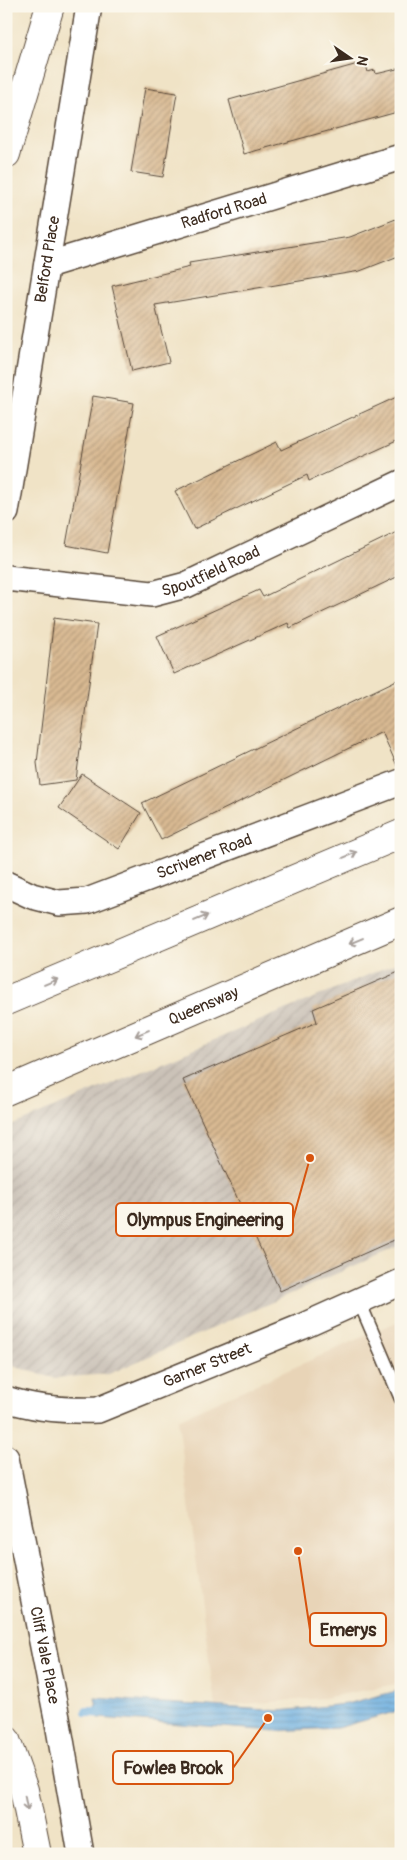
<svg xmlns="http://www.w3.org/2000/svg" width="407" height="1860" viewBox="0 0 407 1860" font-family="Pangolin,sans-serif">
  <defs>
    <pattern id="industrial-furrows" width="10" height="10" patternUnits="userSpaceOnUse" patternTransform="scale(1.25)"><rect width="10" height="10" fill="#cbc2b8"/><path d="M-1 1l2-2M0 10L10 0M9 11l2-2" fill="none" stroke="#afa79e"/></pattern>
    <pattern id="water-rules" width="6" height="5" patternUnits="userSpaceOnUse" patternTransform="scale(1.25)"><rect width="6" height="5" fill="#6caee0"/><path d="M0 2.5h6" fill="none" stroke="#5a8eb5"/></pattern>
    <pattern id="building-hatch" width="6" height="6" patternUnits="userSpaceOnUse" patternTransform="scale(1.25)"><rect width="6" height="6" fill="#d9ba93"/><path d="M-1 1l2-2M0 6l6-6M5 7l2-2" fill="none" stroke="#b19777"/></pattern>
  </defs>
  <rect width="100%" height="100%" fill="#fbf7ec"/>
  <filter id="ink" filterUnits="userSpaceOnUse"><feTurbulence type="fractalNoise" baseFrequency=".02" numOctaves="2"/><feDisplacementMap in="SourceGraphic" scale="10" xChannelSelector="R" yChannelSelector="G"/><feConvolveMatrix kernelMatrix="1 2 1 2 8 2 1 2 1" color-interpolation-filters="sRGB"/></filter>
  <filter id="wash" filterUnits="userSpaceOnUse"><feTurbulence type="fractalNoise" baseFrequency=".0096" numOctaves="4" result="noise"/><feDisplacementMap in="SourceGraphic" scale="20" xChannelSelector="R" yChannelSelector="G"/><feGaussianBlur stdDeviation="1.12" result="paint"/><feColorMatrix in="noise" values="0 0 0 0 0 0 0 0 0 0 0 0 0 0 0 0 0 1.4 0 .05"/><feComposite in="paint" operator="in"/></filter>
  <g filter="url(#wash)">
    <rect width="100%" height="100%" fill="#f0e3c6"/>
    <path fill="#e8d4b7" d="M401,1320V1683L324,1698L215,1706L178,1419Z"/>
    <path fill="url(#industrial-furrows)" d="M401,961V1245L109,1374L54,1378L12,1366L6,1311V1128Z"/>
    <path fill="url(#water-rules)" stroke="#546c7f" d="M401,1690V1710L337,1728L275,1731L99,1718L95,1698L280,1711L346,1704Z"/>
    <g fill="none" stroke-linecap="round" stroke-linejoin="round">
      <path stroke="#6caee0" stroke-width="10" d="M87,1712L112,1713"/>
    </g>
    <g id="blocks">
      <g fill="url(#building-hatch)">
        <path d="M365,62L368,72L375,70L376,74L401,68V111L244,154L229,100Z"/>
        <path d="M145,88L177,93L163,177L131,172Z"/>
        <path d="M401,217V255L360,271L155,305L169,362L132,371L112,286L190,267L189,263L350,237Z"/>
        <path d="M401,395V439L309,481L307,475L194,529L175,491L277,442L281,450Z"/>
        <path d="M93,396L134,403L107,553L66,545Z"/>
        <path d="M401,530V575L290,628L288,623L174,674L157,636L259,590L263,597Z"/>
        <path d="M54,618L97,624L76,780L40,785L37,763Z"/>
        <path d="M401,678V768H398L382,732L161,840L142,803Z"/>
        <path d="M82,774L141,813L119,849L59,808Z"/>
        <path d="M401,971V1237L280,1291L183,1080L317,1022L313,1009Z"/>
      </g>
    </g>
  </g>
  <g filter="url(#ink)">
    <use href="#blocks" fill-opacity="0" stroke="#564637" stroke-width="1"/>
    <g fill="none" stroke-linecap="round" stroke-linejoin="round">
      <g stroke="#564637" stroke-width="15">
        <path id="lane" d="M359,1301L401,1399"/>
      </g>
      <g stroke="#564637" stroke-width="28">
        <g id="street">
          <path id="s1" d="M47,265L401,157"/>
          <path id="s2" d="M6,512L89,6"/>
          <path id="s3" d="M6,578L152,594L186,585L401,483"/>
          <path id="s4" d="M6,884L32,896L59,903L87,901L401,782"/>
          <path id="s5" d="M6,1399C36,1409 67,1411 98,1410L301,1327L401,1282"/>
          <path id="s6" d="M6,1458L58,1723L81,1854"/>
        </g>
      </g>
      <g stroke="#564637" stroke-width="30">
        <g id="secondary">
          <path d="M6,154L50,6"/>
          <path d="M6,1740L24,1790L37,1854"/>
        </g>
      </g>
      <g stroke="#564637" stroke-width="30">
        <g id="highway">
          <path d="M6,1001L401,834"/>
          <path id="s7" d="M6,1091L401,921"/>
        </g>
      </g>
      <use href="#lane" stroke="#fff" stroke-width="12"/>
      <use href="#street" stroke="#fff" stroke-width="25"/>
      <use href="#secondary" stroke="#fff" stroke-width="28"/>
      <use href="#highway" stroke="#fff" stroke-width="28"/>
    </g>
    <defs><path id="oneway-shaft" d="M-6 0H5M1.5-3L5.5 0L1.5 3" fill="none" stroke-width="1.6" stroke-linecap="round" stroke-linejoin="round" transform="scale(1.25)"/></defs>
    <g stroke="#a79f9a">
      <use href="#oneway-shaft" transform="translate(350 855) rotate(-23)"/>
      <use href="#oneway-shaft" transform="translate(201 918) rotate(-23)"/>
      <use href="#oneway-shaft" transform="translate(356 941) rotate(157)"/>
      <use href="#oneway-shaft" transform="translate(51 982) rotate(-23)"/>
      <use href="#oneway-shaft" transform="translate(142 1033) rotate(157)"/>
      <use href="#oneway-shaft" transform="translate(26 1803) rotate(79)"/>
    </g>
  </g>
  <g text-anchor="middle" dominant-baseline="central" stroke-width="4.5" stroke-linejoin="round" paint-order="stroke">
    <g font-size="16" fill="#3b2a1e" stroke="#fbf7ec">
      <text stroke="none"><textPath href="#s1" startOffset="185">Radford Road</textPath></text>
      <text stroke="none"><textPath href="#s2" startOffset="256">Belford Place</textPath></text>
      <text stroke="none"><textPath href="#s3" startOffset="210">Spoutfield Road</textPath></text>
      <text stroke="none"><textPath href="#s4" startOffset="210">Scrivener Road</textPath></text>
      <text stroke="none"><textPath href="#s7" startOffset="215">Queensway</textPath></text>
      <text stroke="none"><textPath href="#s5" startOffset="211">Garner Street</textPath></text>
      <text stroke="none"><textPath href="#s6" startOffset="201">Cliff Vale Place</textPath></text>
    </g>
  </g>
  <path fill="none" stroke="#d7540e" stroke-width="2" d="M310 1158L293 1219M298 1551L310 1630M268 1718L233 1768"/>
  <g fill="#d7540e" stroke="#fbf7ec" stroke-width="2">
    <circle cx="310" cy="1158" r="5"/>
    <circle cx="298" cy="1551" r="5"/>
    <circle cx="268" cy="1718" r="5"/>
  </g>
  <g fill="#fbf7ec" stroke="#d7540e" stroke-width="2">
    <rect x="116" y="1203" width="177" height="33" rx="5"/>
    <rect x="310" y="1613" width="76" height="33" rx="5"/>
    <rect x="113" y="1751" width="120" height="33" rx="5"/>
  </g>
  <g font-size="18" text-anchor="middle" font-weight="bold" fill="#3b2a1e">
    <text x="205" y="1226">Olympus Engineering</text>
    <text x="348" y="1636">Emerys</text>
    <text x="173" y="1774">Fowlea Brook</text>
  </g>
  <rect width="407" height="1860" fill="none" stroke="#fbf7ec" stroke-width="25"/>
  <g transform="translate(350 58) rotate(103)" stroke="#fbf7ec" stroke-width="4" paint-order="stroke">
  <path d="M0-4L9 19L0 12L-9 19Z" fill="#3b2a1e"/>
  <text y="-8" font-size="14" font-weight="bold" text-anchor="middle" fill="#3b2a1e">N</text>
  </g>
</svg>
